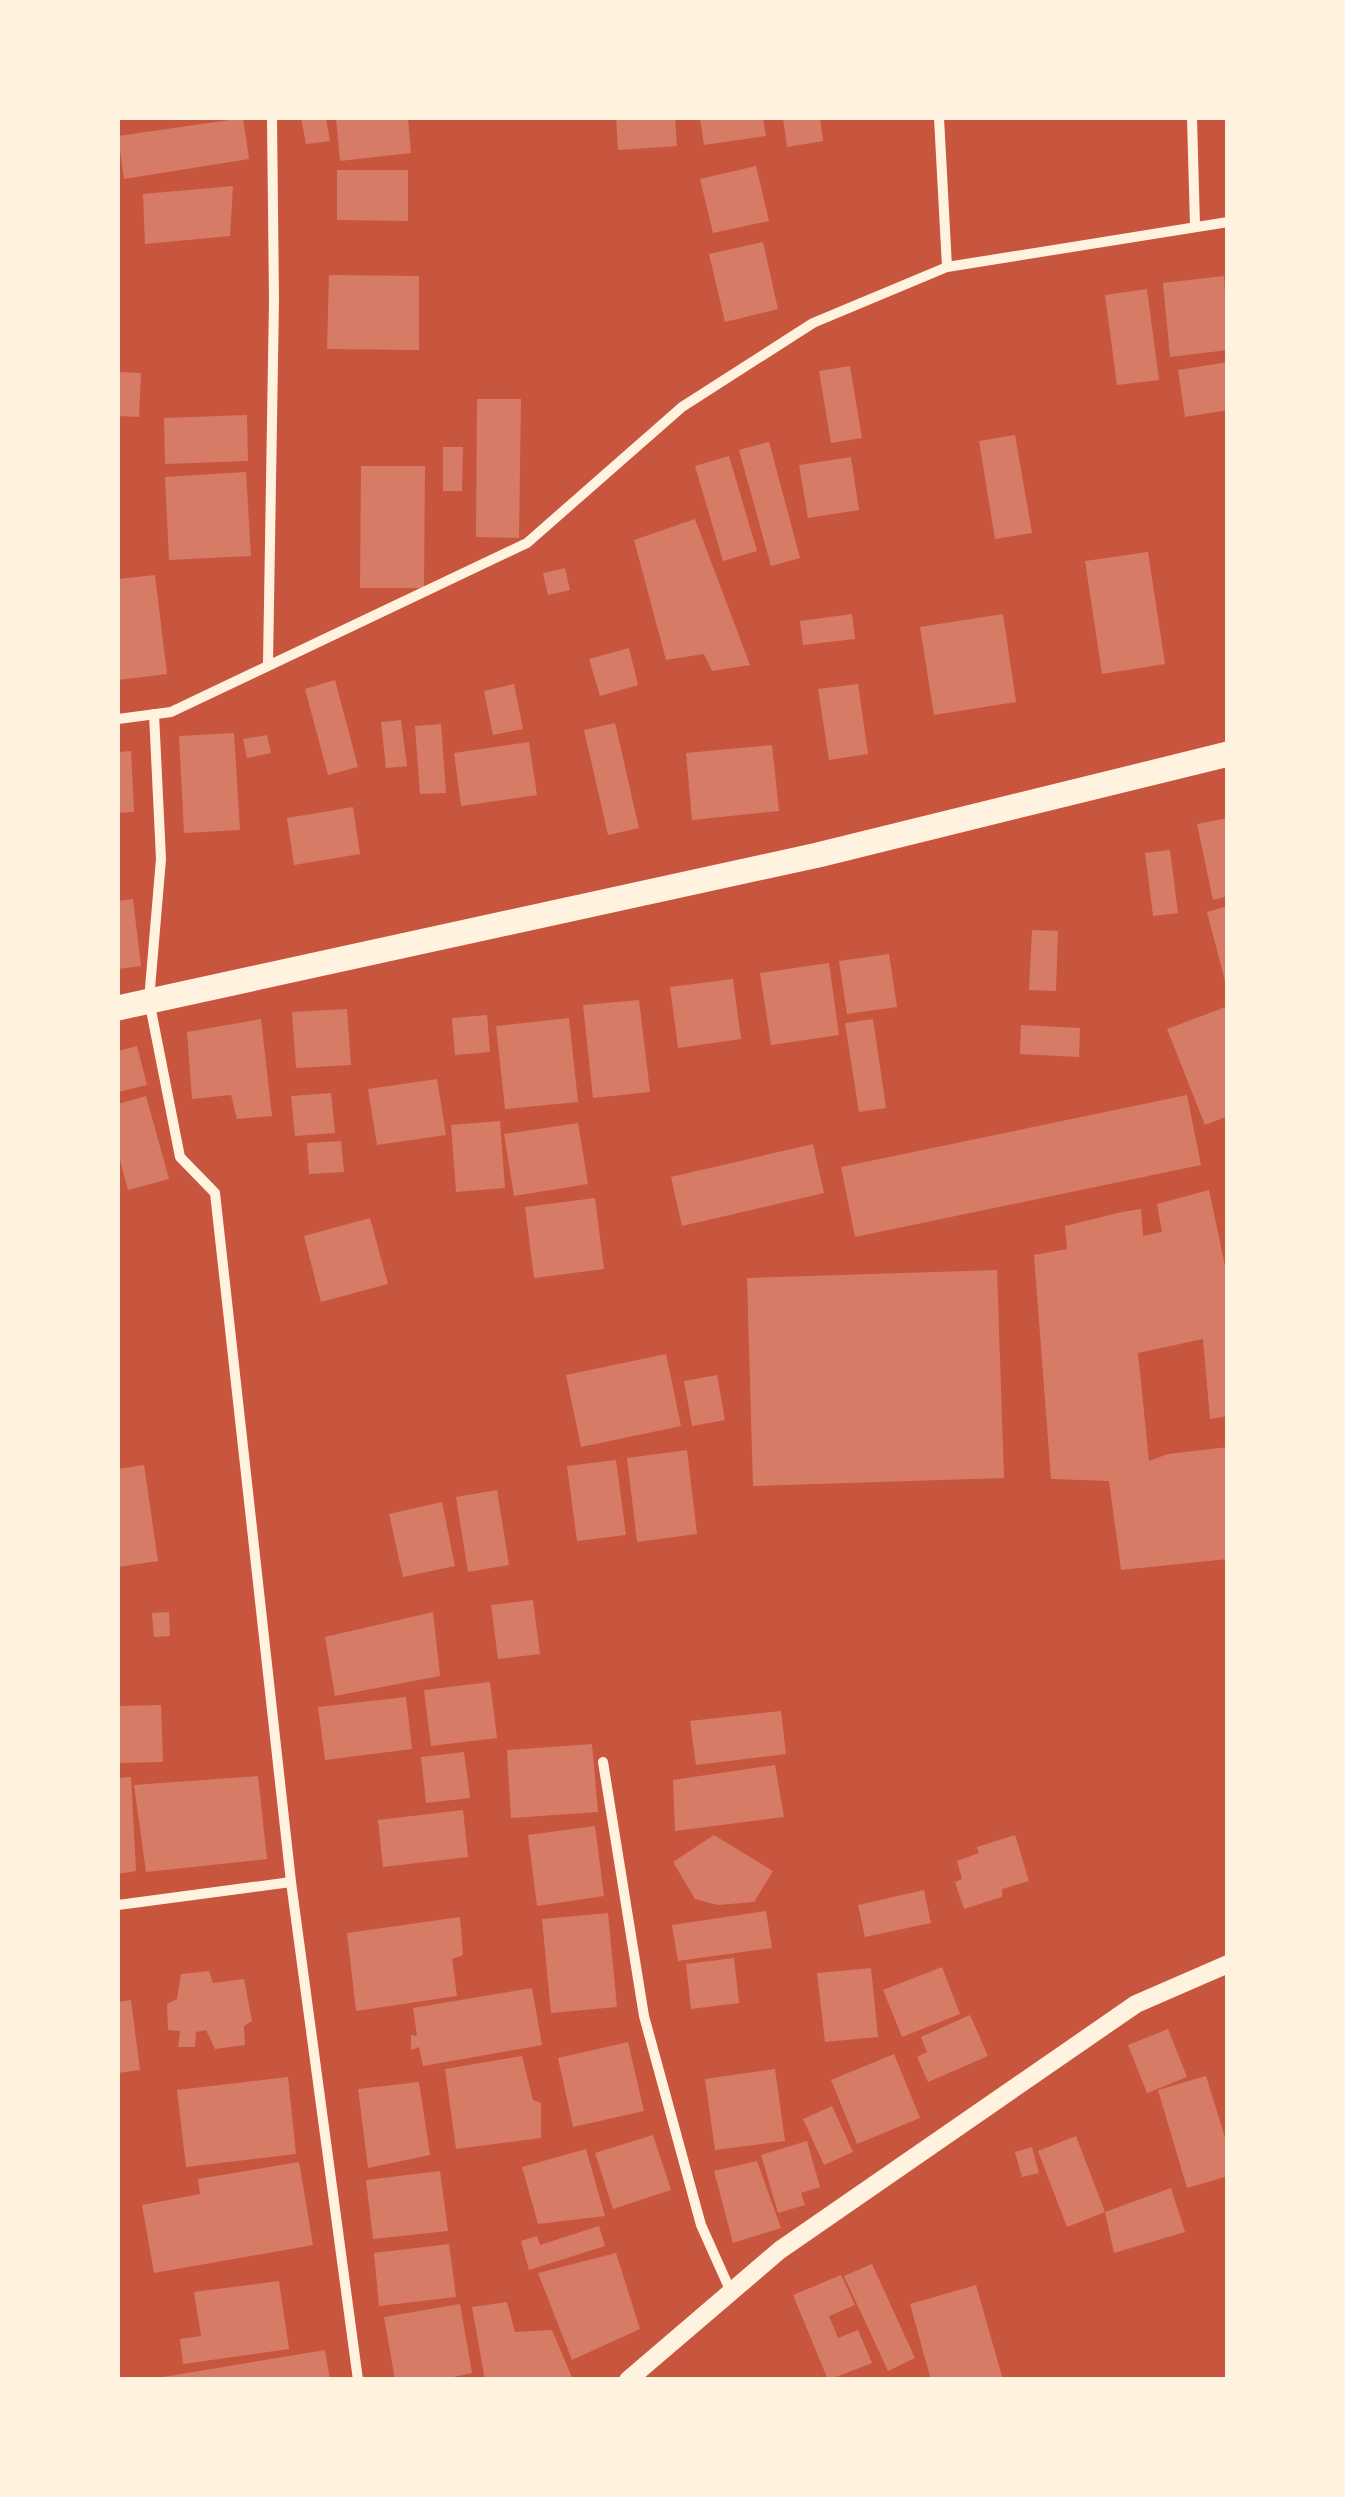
<svg xmlns="http://www.w3.org/2000/svg" width="1345" height="2497" viewBox="0 0 1345 2497" font-family="'Noto Sans',sans-serif">
  <rect width="100%" height="100%" fill="#c8553d"/>
  <g fill="#d67c66">
    <path d="M243,118L249,159L124,179L118,136Z"/>
    <path d="M301,118H326L330,141L306,144Z"/>
    <path d="M336,118H408L411,153L340,161Z"/>
    <path d="M616,118H675L677,146L618,150Z"/>
    <path d="M700,118H763L766,136L704,145Z"/>
    <path d="M783,118H820L823,141L787,147Z"/>
    <path d="M756,166L769,221L713,233L700,179Z"/>
    <path d="M337,170H408V221L337,220Z"/>
    <path d="M233,186L230,236L145,244L143,194Z"/>
    <path d="M763,242L778,309L725,322L709,254Z"/>
    <path d="M329,275L419,276V350L327,349Z"/>
    <path d="M1224,276L1228,350L1170,357L1163,283Z"/>
    <path d="M1147,289L1159,380L1117,385L1105,295Z"/>
    <path d="M1228,362V410L1185,417L1178,370Z"/>
    <path d="M850,366L862,438L831,443L819,371Z"/>
    <path d="M118,372L141,373L139,417L118,416Z"/>
    <path d="M477,399H521L519,538L476,537Z"/>
    <path d="M247,415L248,461L165,464L164,418Z"/>
    <path d="M1015,435L1032,533L995,539L979,441Z"/>
    <path d="M769,442L800,558L771,566L739,450Z"/>
    <path d="M443,447H463L462,491H443Z"/>
    <path d="M729,456L757,551L723,561L695,466Z"/>
    <path d="M851,457L859,510L808,518L799,465Z"/>
    <path d="M361,466H425L424,588H360Z"/>
    <path d="M246,472L251,556L169,560L165,477Z"/>
    <path d="M695,519L750,665L712,671L704,654L666,660L634,540Z"/>
    <path d="M1148,552L1165,664L1102,674L1085,561Z"/>
    <path d="M565,568L570,590L548,595L543,573Z"/>
    <path d="M155,575L167,674L118,680V579Z"/>
    <path d="M852,614L855,639L803,645L800,621Z"/>
    <path d="M1003,614L1016,702L934,715L920,627Z"/>
    <path d="M629,648L638,685L600,696L589,659Z"/>
    <path d="M335,680L358,767L328,775L305,689Z"/>
    <path d="M514,684L523,729L493,735L484,691Z"/>
    <path d="M858,684L868,754L829,760L818,689Z"/>
    <path d="M401,720L407,766L386,768L381,722Z"/>
    <path d="M615,723L639,828L608,835L584,730Z"/>
    <path d="M441,724L446,793L420,794L415,726Z"/>
    <path d="M234,733L240,830L184,833L179,736Z"/>
    <path d="M267,735L271,753L247,758L243,739Z"/>
    <path d="M529,742L537,795L461,806L454,753Z"/>
    <path d="M772,745L779,811L692,820L686,753Z"/>
    <path d="M131,751L134,812L118,813V752Z"/>
    <path d="M353,807L360,854L294,865L287,818Z"/>
    <path d="M1228,818V896L1213,900L1197,824Z"/>
    <path d="M1170,850L1178,913L1153,916L1145,853Z"/>
    <path d="M133,899L141,966L118,969V901Z"/>
    <path d="M1228,906V985H1226L1207,912Z"/>
    <path d="M1032,930L1058,931L1056,991L1029,990Z"/>
    <path d="M889,954L897,1007L847,1014L839,961Z"/>
    <path d="M829,963L839,1035L771,1045L760,973Z"/>
    <path d="M733,979L741,1039L678,1048L670,987Z"/>
    <path d="M639,1000L650,1092L593,1098L583,1005Z"/>
    <path d="M1228,1006V1116L1205,1125L1167,1029Z"/>
    <path d="M347,1009L351,1065L296,1068L292,1012Z"/>
    <path d="M487,1015L490,1052L455,1055L452,1018Z"/>
    <path d="M569,1018L578,1102L505,1109L496,1026Z"/>
    <path d="M261,1019L272,1116L237,1119L231,1095L192,1099L187,1032Z"/>
    <path d="M873,1019L886,1108L859,1112L845,1023Z"/>
    <path d="M1021,1025L1080,1028L1079,1057L1020,1054Z"/>
    <path d="M137,1046L147,1085L118,1092V1051Z"/>
    <path d="M437,1079L446,1135L377,1145L368,1089Z"/>
    <path d="M331,1093L335,1133L295,1136L291,1096Z"/>
    <path d="M1187,1095L1201,1165L855,1237L841,1167Z"/>
    <path d="M146,1096L169,1179L128,1190L118,1152V1104Z"/>
    <path d="M500,1121L505,1188L456,1192L451,1125Z"/>
    <path d="M578,1123L588,1184L514,1196L504,1134Z"/>
    <path d="M341,1141L344,1172L309,1174L307,1143Z"/>
    <path d="M813,1144L824,1193L682,1226L671,1177Z"/>
    <path d="M1209,1190L1228,1280V1416L1210,1419L1203,1339L1138,1353L1149,1461L1168,1454L1228,1447V1559L1121,1570L1109,1481L1051,1479L1034,1255L1067,1249L1065,1226L1122,1212L1141,1209L1143,1236L1162,1232L1157,1204Z"/>
    <path d="M595,1198L604,1269L534,1278L525,1207Z"/>
    <path d="M370,1218L388,1284L321,1302L304,1236Z"/>
    <path d="M997,1270L1004,1478L753,1486L747,1278Z"/>
    <path d="M666,1354L681,1426L581,1447L566,1375Z"/>
    <path d="M717,1375L725,1420L692,1426L684,1381Z"/>
    <path d="M687,1450L697,1534L637,1542L627,1458Z"/>
    <path d="M616,1460L626,1535L577,1541L567,1466Z"/>
    <path d="M144,1465L158,1561L118,1567V1469Z"/>
    <path d="M497,1490L509,1565L468,1572L456,1497Z"/>
    <path d="M442,1502L455,1566L403,1577L389,1514Z"/>
    <path d="M533,1600L540,1654L498,1659L491,1605Z"/>
    <path d="M169,1612L170,1636L154,1637L152,1613Z"/>
    <path d="M433,1612L440,1676L335,1696L325,1637Z"/>
    <path d="M490,1682L497,1738L431,1746L424,1690Z"/>
    <path d="M406,1697L412,1749L325,1760L318,1707Z"/>
    <path d="M161,1705L163,1762L118,1763V1706Z"/>
    <path d="M781,1711L786,1754L696,1765L690,1721Z"/>
    <path d="M592,1744L598,1812L511,1818L507,1750Z"/>
    <path d="M464,1752L470,1798L426,1803L421,1757Z"/>
    <path d="M775,1765L784,1817L675,1831L673,1780Z"/>
    <path d="M258,1776L267,1859L146,1872L134,1785Z"/>
    <path d="M131,1777L136,1871L118,1874V1778Z"/>
    <path d="M463,1810L468,1857L383,1867L378,1820Z"/>
    <path d="M595,1826L604,1896L537,1906L528,1835Z"/>
    <path d="M714,1835L773,1871L754,1902L718,1905L695,1899L673,1862Z"/>
    <path d="M1015,1835L1029,1881L1002,1889V1897L964,1909L955,1882L962,1879L957,1861L979,1853L977,1847Z"/>
    <path d="M924,1890L931,1923L865,1937L858,1905Z"/>
    <path d="M766,1911L772,1948L678,1961L672,1925Z"/>
    <path d="M608,1913L617,2007L551,2013L542,1919Z"/>
    <path d="M460,1917L463,1955L452,1959L457,1996L356,2011L347,1933Z"/>
    <path d="M734,1958L739,2003L691,2009L686,1964Z"/>
    <path d="M942,1967L960,2014L902,2037L883,1990Z"/>
    <path d="M871,1968L878,2037L825,2042L817,1973Z"/>
    <path d="M209,1971L213,1983L244,1979L252,2021L244,2026L245,2045L215,2049L206,2030L196,2032L195,2047H178L180,2031L168,2030L167,2004L177,1999L181,1974Z"/>
    <path d="M532,1988L542,2045L423,2066L419,2047L411,2050V2035L417,2036L413,2008Z"/>
    <path d="M131,2000L140,2070L118,2073V2002Z"/>
    <path d="M970,2015L988,2056L928,2082L917,2057L927,2052L921,2037Z"/>
    <path d="M1168,2029L1187,2077L1147,2093L1128,2045Z"/>
    <path d="M628,2042L644,2111L573,2127L558,2058Z"/>
    <path d="M894,2054L920,2118L857,2144L831,2080Z"/>
    <path d="M522,2056L533,2100L541,2103V2138L456,2149L445,2069Z"/>
    <path d="M775,2069L785,2141L715,2150L705,2079Z"/>
    <path d="M1206,2076L1228,2147V2176L1187,2188L1158,2090Z"/>
    <path d="M288,2077L296,2154L186,2167L177,2090Z"/>
    <path d="M419,2082L430,2155L368,2168L358,2089Z"/>
    <path d="M832,2106L853,2152L824,2165L803,2119Z"/>
    <path d="M653,2135L671,2190L613,2209L595,2153Z"/>
    <path d="M1076,2136L1105,2212L1067,2227L1038,2151Z"/>
    <path d="M807,2141L820,2187L801,2193L805,2205L778,2213L761,2155Z"/>
    <path d="M1032,2147L1039,2173L1022,2177L1015,2152Z"/>
    <path d="M586,2149L605,2216L538,2224L522,2167Z"/>
    <path d="M757,2161L781,2228L733,2243L714,2171Z"/>
    <path d="M299,2162L313,2245L154,2273L142,2205L200,2194L198,2179Z"/>
    <path d="M440,2171L448,2231L373,2239L366,2180Z"/>
    <path d="M1171,2188L1185,2232L1114,2253L1105,2212Z"/>
    <path d="M599,2226L605,2246L529,2270L521,2241L537,2236L540,2245Z"/>
    <path d="M449,2244L456,2297L379,2306L374,2253Z"/>
    <path d="M616,2253L640,2329L572,2360L538,2273Z"/>
    <path d="M872,2264L915,2358L888,2371L844,2276Z"/>
    <path d="M841,2275L855,2305L829,2316L838,2338L858,2330L872,2363L828,2380L793,2295Z"/>
    <path d="M279,2281L289,2349L183,2364L180,2339L201,2336L194,2292Z"/>
    <path d="M976,2285L1003,2380H931L910,2304Z"/>
    <path d="M507,2302L515,2332L552,2330L573,2380H485L472,2307Z"/>
    <path d="M460,2304L472,2373L439,2380H395L384,2317Z"/>
    <path d="M325,2350L330,2380H163V2377Z"/>
  </g>
  <g fill="none" stroke-linecap="round" stroke-linejoin="round">
    <g stroke="#fff3e0" stroke-width="10">
      <path d="M939,118L947,267"/>
      <path d="M1192,118L1195,226"/>
      <path d="M268,664L274,300L272,118"/>
      <path d="M154,714L161,859L149,1000L180,1157L215,1193L291,1882L358,2380"/>
      <path d="M118,719L171,712L527,543L682,407L813,323L947,267L1228,222"/>
      <path d="M603,1762L644,2016L701,2225L731,2292"/>
      <path d="M118,1905L291,1882"/>
    </g>
    <path stroke="#fff3e0" stroke-width="18" d="M628,2380L780,2250L1136,2004L1228,1964"/>
    <path stroke="#fff3e0" stroke-width="25" d="M118,1008L818,855L1228,754"/>
  </g>
  <rect width="1345" height="2497" fill="none" stroke="#fff3e0" stroke-width="240"/>
</svg>
